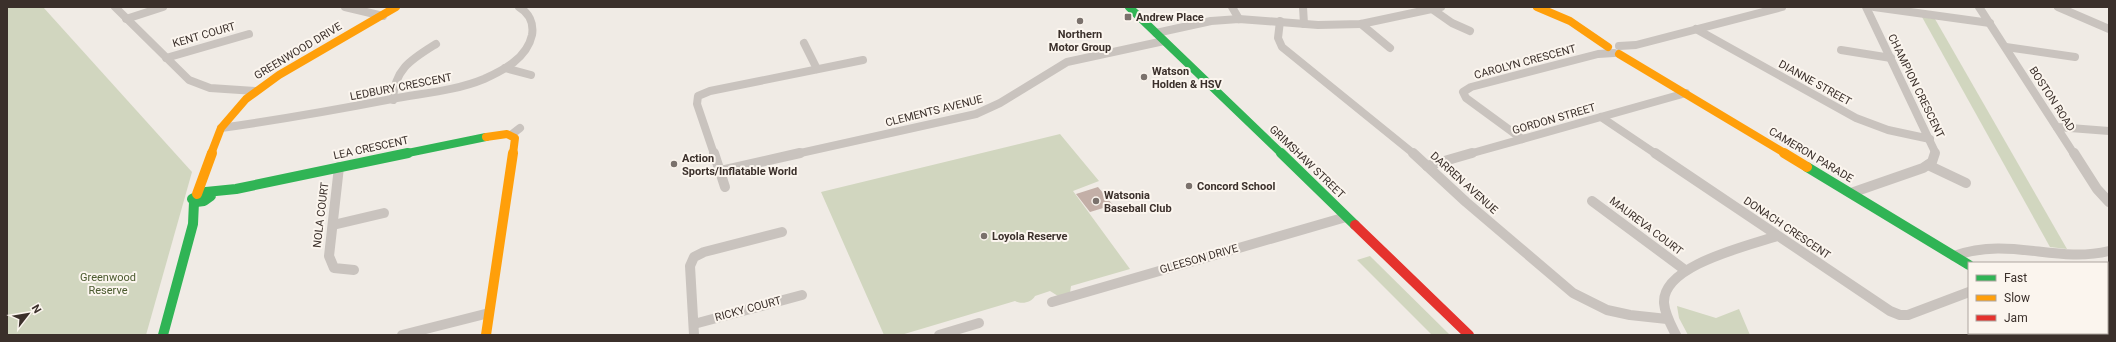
<svg xmlns="http://www.w3.org/2000/svg" width="2116" height="342" viewBox="0 0 2116 342" font-family="Roboto,sans-serif">
  <rect width="100%" height="100%" fill="#f0ebe5"/>
  <g fill="#d1d6bf">
    <path d="M7,7H43L192,172L146,335H7Z"/>
    <path d="M1922,17L1935,19L2067,249L2050,247Z"/>
    <path d="M1060,134L1099,181L1073,191L1130,269L1071,286L1070,293L1058,296L1050,291L1035,296C1032,302 1022,305 1015,301L901,335H884L821,192Z"/>
    <path d="M1370,256L1450,335H1432L1357,260Z"/>
    <path d="M1677,306L1716,318L1739,309L1750,335H1688L1679,318Z"/>
  </g>
  <path fill="#c3afa7" d="M1098,187L1113,205L1090,212L1076,194Z"/>
  <g fill="none" stroke-linecap="round" stroke-linejoin="round">
    <g stroke="#c9c3be" stroke-width="8">
      <path d="M115,7L189,80L210,88L255,91"/>
      <path d="M345,7L383,16"/>
      <path d="M1232,7L1239,19"/>
      <path d="M1303,7L1304,24"/>
      <path d="M1866,7L1935,152L1934,154"/>
      <path d="M1874,7L1990,23"/>
      <path d="M1979,7L2074,154"/>
      <path d="M2058,7L2109,29"/>
      <path d="M1432,9L1452,23L1470,31"/>
      <path d="M126,19L163,7"/>
      <path d="M1280,21L1278,38L1282,47L1414,154"/>
      <path d="M1361,24L1390,48"/>
      <path d="M1696,29L1856,118L1888,130L1930,139"/>
      <path d="M1156,33L1211,21L1239,19L1318,25L1361,24L1441,7"/>
      <path d="M804,43L817,69"/>
      <path d="M1619,46L1636,45L1782,7"/>
      <path d="M2006,47L2075,57"/>
      <path d="M1841,50L1891,58"/>
      <path d="M166,58L249,34"/>
      <path d="M505,68L531,75"/>
      <path d="M393,100C394,69 412,59 436,44"/>
      <path d="M1601,117L1656,154"/>
      <path d="M2057,127L2109,131"/>
      <path d="M221,128C278,120 335,110 392,99C423,93 455,91 484,79C504,70 527,58 532,35C534,23 529,13 519,7"/>
      <path d="M511,135L520,128"/>
      <path d="M1522,139L1466,98L1463,92L1471,87L1598,54L1614,53"/>
      <path d="M714,154L697,104L698,96L710,91L863,60"/>
      <path d="M796,154L976,114L1000,103L1067,62L1164,41"/>
      <path d="M1469,154L1686,93"/>
    </g>
    <g stroke="#c9c3be" stroke-width="10">
      <path d="M714,153L725,187"/>
      <path d="M1413,153L1466,202L1573,293L1607,310L1630,315L1667,319"/>
      <path d="M1655,153L1890,311L1900,315H1908L1969,292"/>
      <path d="M2074,153L2097,189L2109,202"/>
      <path d="M1928,165L1966,183"/>
      <path d="M1427,166L1472,153"/>
      <path d="M339,167L329,256L334,268L354,270"/>
      <path d="M721,171L800,153"/>
      <path d="M1851,193L1923,168L1932,162L1935,153"/>
      <path d="M1592,201L1685,270"/>
      <path d="M333,225L384,213"/>
      <path d="M1954,256C2011,236 2055,264 2109,251"/>
      <path d="M1052,302L1346,217"/>
      <path d="M694,324L802,295"/>
      <path d="M402,335L489,313"/>
      <path d="M694,335L690,266L694,257L704,252L782,232"/>
      <path d="M939,335L979,323"/>
      <path d="M1676,335C1671,325 1665,315 1664,303C1662,265 1748,246 1777,236"/>
    </g>
    <g stroke="#30b455" stroke-width="8">
      <path d="M1129,7L1282,154"/>
      <path d="M403,154L486,137"/>
    </g>
    <g stroke="#30b455" stroke-width="10">
      <path d="M1281,153L1355,225"/>
      <path d="M1807,167L1969,265"/>
      <path d="M211,192V196L204,201L196,202L192,199L206,192L236,189L408,153"/>
      <path d="M163,335L193,224L194,202"/>
    </g>
    <g stroke="#ff9f0a" stroke-width="8">
      <path d="M1537,7L1570,21L1608,47"/>
      <path d="M1619,54L1786,154"/>
      <path d="M486,137L507,134L515,138L513,154"/>
      <path d="M211,154L221,128L246,99L279,75L396,7"/>
    </g>
    <g stroke="#ff9f0a" stroke-width="10">
      <path d="M1784,153L1807,167"/>
      <path d="M197,194L212,153"/>
      <path d="M486,335L513,153"/>
    </g>
    <g stroke="#e5322d" stroke-width="10">
      <path d="M1355,225L1469,335"/>
      <path d="M2080,333L2083,335"/>
    </g>
  </g>
  <g fill="#7a716c" stroke="#fbf5ee" stroke-width="1.5">
    <rect x="1124" y="13" width="8" height="8" rx="2"/>
    <circle cx="1080" cy="21" r="4"/>
    <circle cx="1144" cy="77" r="4"/>
    <circle cx="674" cy="164" r="4"/>
    <circle cx="1189" cy="186" r="4"/>
    <circle cx="1096" cy="201" r="4"/>
    <circle cx="984" cy="236" r="4"/>
  </g>
  <g text-anchor="middle" dominant-baseline="central" stroke-width="4" stroke-linejoin="round" paint-order="stroke">
    <g font-size="11" font-weight="bold" fill="#3b302b" stroke="#fbf5ee" text-anchor="start">
      <text x="1136" y="17">Andrew Place</text>
      <text x="1080" y="34" text-anchor="middle">Northern<tspan x="1080" dy="13">Motor Group</tspan></text>
      <text x="1152" y="71">Watson<tspan x="1152" dy="13">Holden &amp; HSV</tspan></text>
      <text x="682" y="158">Action<tspan x="682" dy="13">Sports/Inflatable World</tspan></text>
      <text x="1197" y="186">Concord School</text>
      <text x="1104" y="195">Watsonia<tspan x="1104" dy="13">Baseball Club</tspan></text>
      <text x="992" y="236">Loyola Reserve</text>
    </g>
    <g font-size="11" fill="#3b302b" stroke="#fbf5ee">
      <text transform="translate(204 35) rotate(-16)">KENT COURT</text>
      <text transform="translate(298 51) rotate(-31)">GREENWOOD DRIVE</text>
      <text transform="translate(1525 62) rotate(-15)">CAROLYN CRESCENT</text>
      <text transform="translate(1815 83) rotate(29)">DIANNE STREET</text>
      <text transform="translate(1916 86) rotate(64)">CHAMPION CRESCENT</text>
      <text transform="translate(401 87) rotate(-11)">LEDBURY CRESCENT</text>
      <text transform="translate(2052 99) rotate(57)">BOSTON ROAD</text>
      <text transform="translate(934 111) rotate(-14)">CLEMENTS AVENUE</text>
      <text transform="translate(1554 119) rotate(-16)">GORDON STREET</text>
      <text transform="translate(371 148) rotate(-12)">LEA CRESCENT</text>
      <text transform="translate(1811 155) rotate(31)">CAMERON PARADE</text>
      <text transform="translate(1307 162) rotate(44)">GRIMSHAW STREET</text>
      <text transform="translate(1464 183) rotate(42)">DARREN AVENUE</text>
      <text transform="translate(321 215) rotate(-83)">NOLA COURT</text>
      <text transform="translate(1646 226) rotate(37)">MAUREVA COURT</text>
      <text transform="translate(1787 228) rotate(34)">DONACH CRESCENT</text>
      <text transform="translate(1199 259) rotate(-16)">GLEESON DRIVE</text>
      <text transform="translate(748 309) rotate(-15)">RICKY COURT</text>
    </g>
    <g font-size="11" fill="#4a5a2e" stroke="#fbf5ee">
      <text x="108" y="277">Greenwood<tspan x="108" dy="13">Reserve</tspan></text>
    </g>
  </g>
  <rect width="2116" height="342" fill="none" stroke="#3b302b" stroke-width="16"/>
  <rect x="1968" y="262" width="140" height="72" fill="#fbf5ee" stroke="#aea6a0"/>
  <rect x="1976" y="275" width="20" height="6" fill="#30b455" stroke="#aea6a0"/>
  <text x="2004" y="282" font-size="12" fill="#3b302b">Fast</text>
  <rect x="1976" y="295" width="20" height="6" fill="#ff9f0a" stroke="#aea6a0"/>
  <text x="2004" y="302" font-size="12" fill="#3b302b">Slow</text>
  <rect x="1976" y="315" width="20" height="6" fill="#e5322d" stroke="#aea6a0"/>
  <text x="2004" y="322" font-size="12" fill="#3b302b">Jam</text>
  <g transform="translate(28 314) rotate(59)" stroke="#fbf5ee" stroke-width="3" paint-order="stroke">
  <path d="M0-3L7 15L0 10L-7 15Z" fill="#3b302b"/>
  <text y="-6" font-size="11" font-weight="bold" text-anchor="middle" fill="#3b302b">N</text>
  </g>
</svg>
